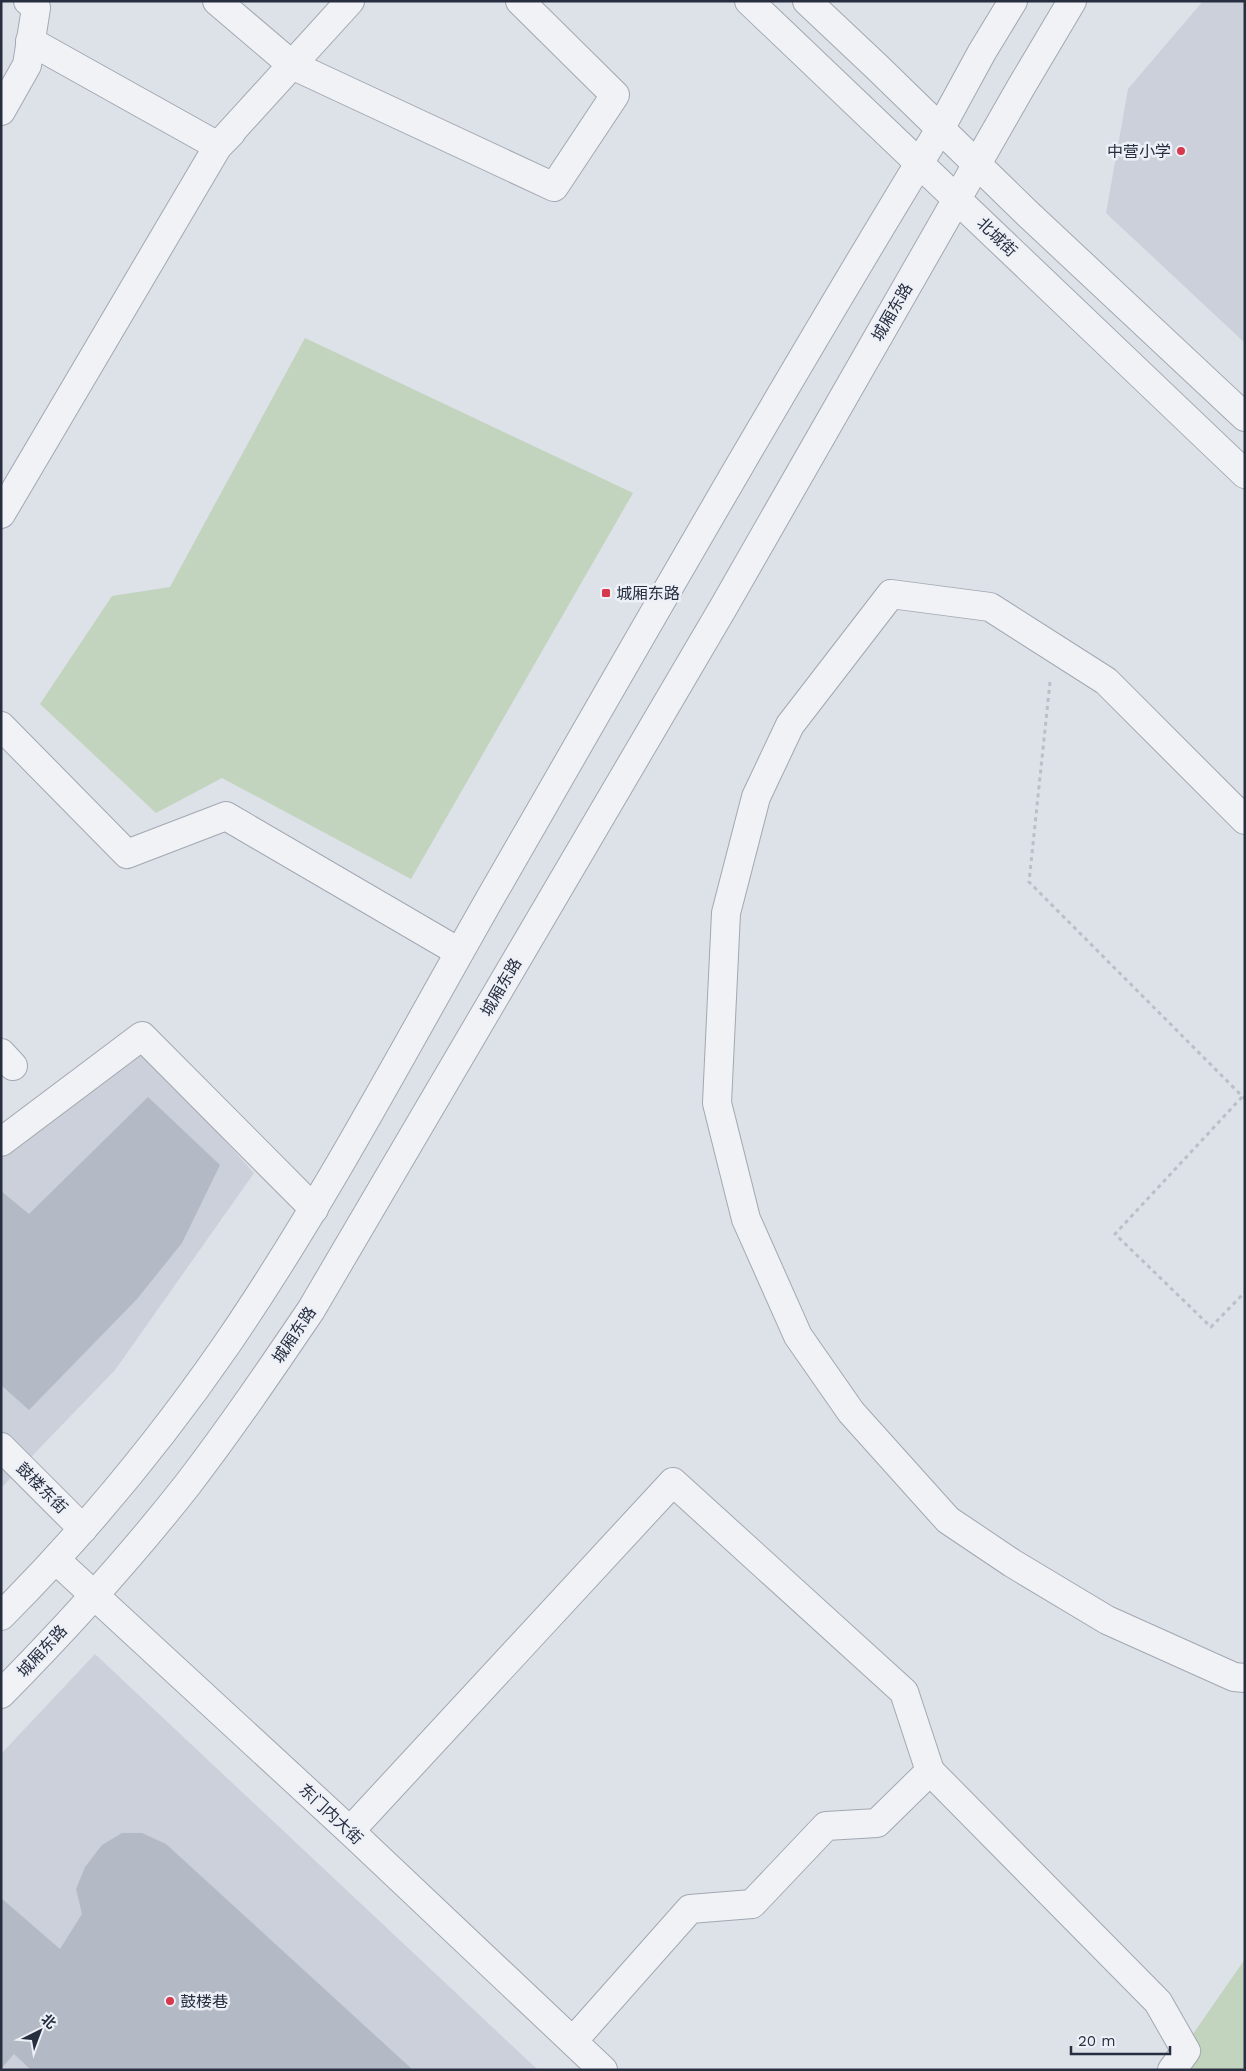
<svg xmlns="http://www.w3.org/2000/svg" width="1246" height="2071" viewBox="0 0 1246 2071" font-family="'Work Sans','Noto Sans SC',sans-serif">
  <rect width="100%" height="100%" fill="#dde1e8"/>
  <g fill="#cbd0da">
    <path d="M1203,1H1245V343L1106,213L1128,89Z"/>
    <path d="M142,1049L254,1173L115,1370L1,1488V1157Z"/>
    <path d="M95,1654L538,2070H1V1754Z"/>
  </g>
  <g fill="#c2d3be">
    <path d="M305,338L633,493L411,879L222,778L156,813L40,704L112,596L170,587Z"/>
    <path d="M1245,1959V2070H1168Z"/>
  </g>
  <g fill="#b4bac5">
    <path d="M148,1097L220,1165L182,1243L137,1299L29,1410L1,1385V1191L29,1214Z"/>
    <path d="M122,1833H142L166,1844L413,2070H31L14,2054L1,2069V1898L60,1949L82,1914L76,1889L85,1867L102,1845Z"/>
  </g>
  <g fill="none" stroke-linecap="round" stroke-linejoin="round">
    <g stroke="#a2a8b2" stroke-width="30">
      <g id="minor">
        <path d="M217,1L292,65L554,187L615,95L520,1"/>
        <path d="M749,1L1245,474"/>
        <path d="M807,1L877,67L1028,214L1245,417"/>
        <path d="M30,41L218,146L231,133"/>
        <path d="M1,111L27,65L36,8L28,1"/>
        <path d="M1,514L218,146L350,1"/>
        <path d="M1,726L127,854L226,816L459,952"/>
        <path d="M1245,820L1106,681L990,607L891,594L790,725L756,797L726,913L717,1103L746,1219L798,1336L851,1412L948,1520L1012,1563L1107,1620L1234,1677L1245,1678"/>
        <path d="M1,1053L13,1066"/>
        <path d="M1,1142L142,1036L314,1209"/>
        <path d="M1,1447L83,1529"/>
        <path d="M56,1560L350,1831L603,2070"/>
        <path d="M1,1616C85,1532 160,1441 227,1344C322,1205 401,1055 484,909C634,648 783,386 940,129L982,52L1013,1"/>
        <path d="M1,1694C67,1627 130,1558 188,1484C231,1428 271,1369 311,1310L723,608L1021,87L1072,1"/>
        <path d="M350,1831L673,1482L904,1692L930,1771L1158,2002L1186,2051L1172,2070"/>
        <path d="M573,2041L690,1909L752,1904L826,1826L877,1823L930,1771"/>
      </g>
    </g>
    <g stroke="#bbbfc7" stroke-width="3" stroke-dasharray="4 4" stroke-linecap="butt">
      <path d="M1050,682L1029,882L1245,1099"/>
      <path d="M1242,1097L1115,1234L1211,1327L1245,1292"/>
    </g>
    <use href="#minor" stroke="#f0f2f6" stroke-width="28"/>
  </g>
  <g fill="#d7384b" stroke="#edf0f6" stroke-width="2">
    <circle cx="1181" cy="151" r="5"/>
    <rect x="601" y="588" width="10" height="10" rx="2.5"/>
    <circle cx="170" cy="2001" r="5"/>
  </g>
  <g text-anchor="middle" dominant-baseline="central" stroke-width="5" stroke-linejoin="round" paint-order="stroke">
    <g font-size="16" fill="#262e40" stroke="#edf0f6" text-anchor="start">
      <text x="1171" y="151" text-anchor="end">中营小学</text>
      <text x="616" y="593">城厢东路</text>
      <text x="180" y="2001">鼓楼巷</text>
    </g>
    <g font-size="16" fill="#262e40" stroke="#edf0f6">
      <text transform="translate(997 237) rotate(44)">北城街</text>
      <text transform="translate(892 312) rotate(-60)">城厢东路</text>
      <text transform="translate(501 987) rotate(-60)">城厢东路</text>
      <text transform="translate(294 1335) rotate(-56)">城厢东路</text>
      <text transform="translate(42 1488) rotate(45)">鼓楼东街</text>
      <text transform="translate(42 1651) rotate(-47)">城厢东路</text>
      <text transform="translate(331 1814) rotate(43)">东门内大街</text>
    </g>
  </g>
  <rect width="1246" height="2071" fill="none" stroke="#262e40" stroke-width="5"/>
  <g transform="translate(40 2031) rotate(42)" stroke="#edf0f6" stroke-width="4" paint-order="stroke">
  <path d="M0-4L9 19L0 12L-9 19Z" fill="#262e40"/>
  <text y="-8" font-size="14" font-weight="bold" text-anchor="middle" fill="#262e40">北</text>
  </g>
  <path d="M1071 2046v8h99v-8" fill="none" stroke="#262e40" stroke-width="2.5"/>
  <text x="1078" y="2046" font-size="15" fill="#262e40" stroke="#edf0f6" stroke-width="4" paint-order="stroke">20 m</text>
</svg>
